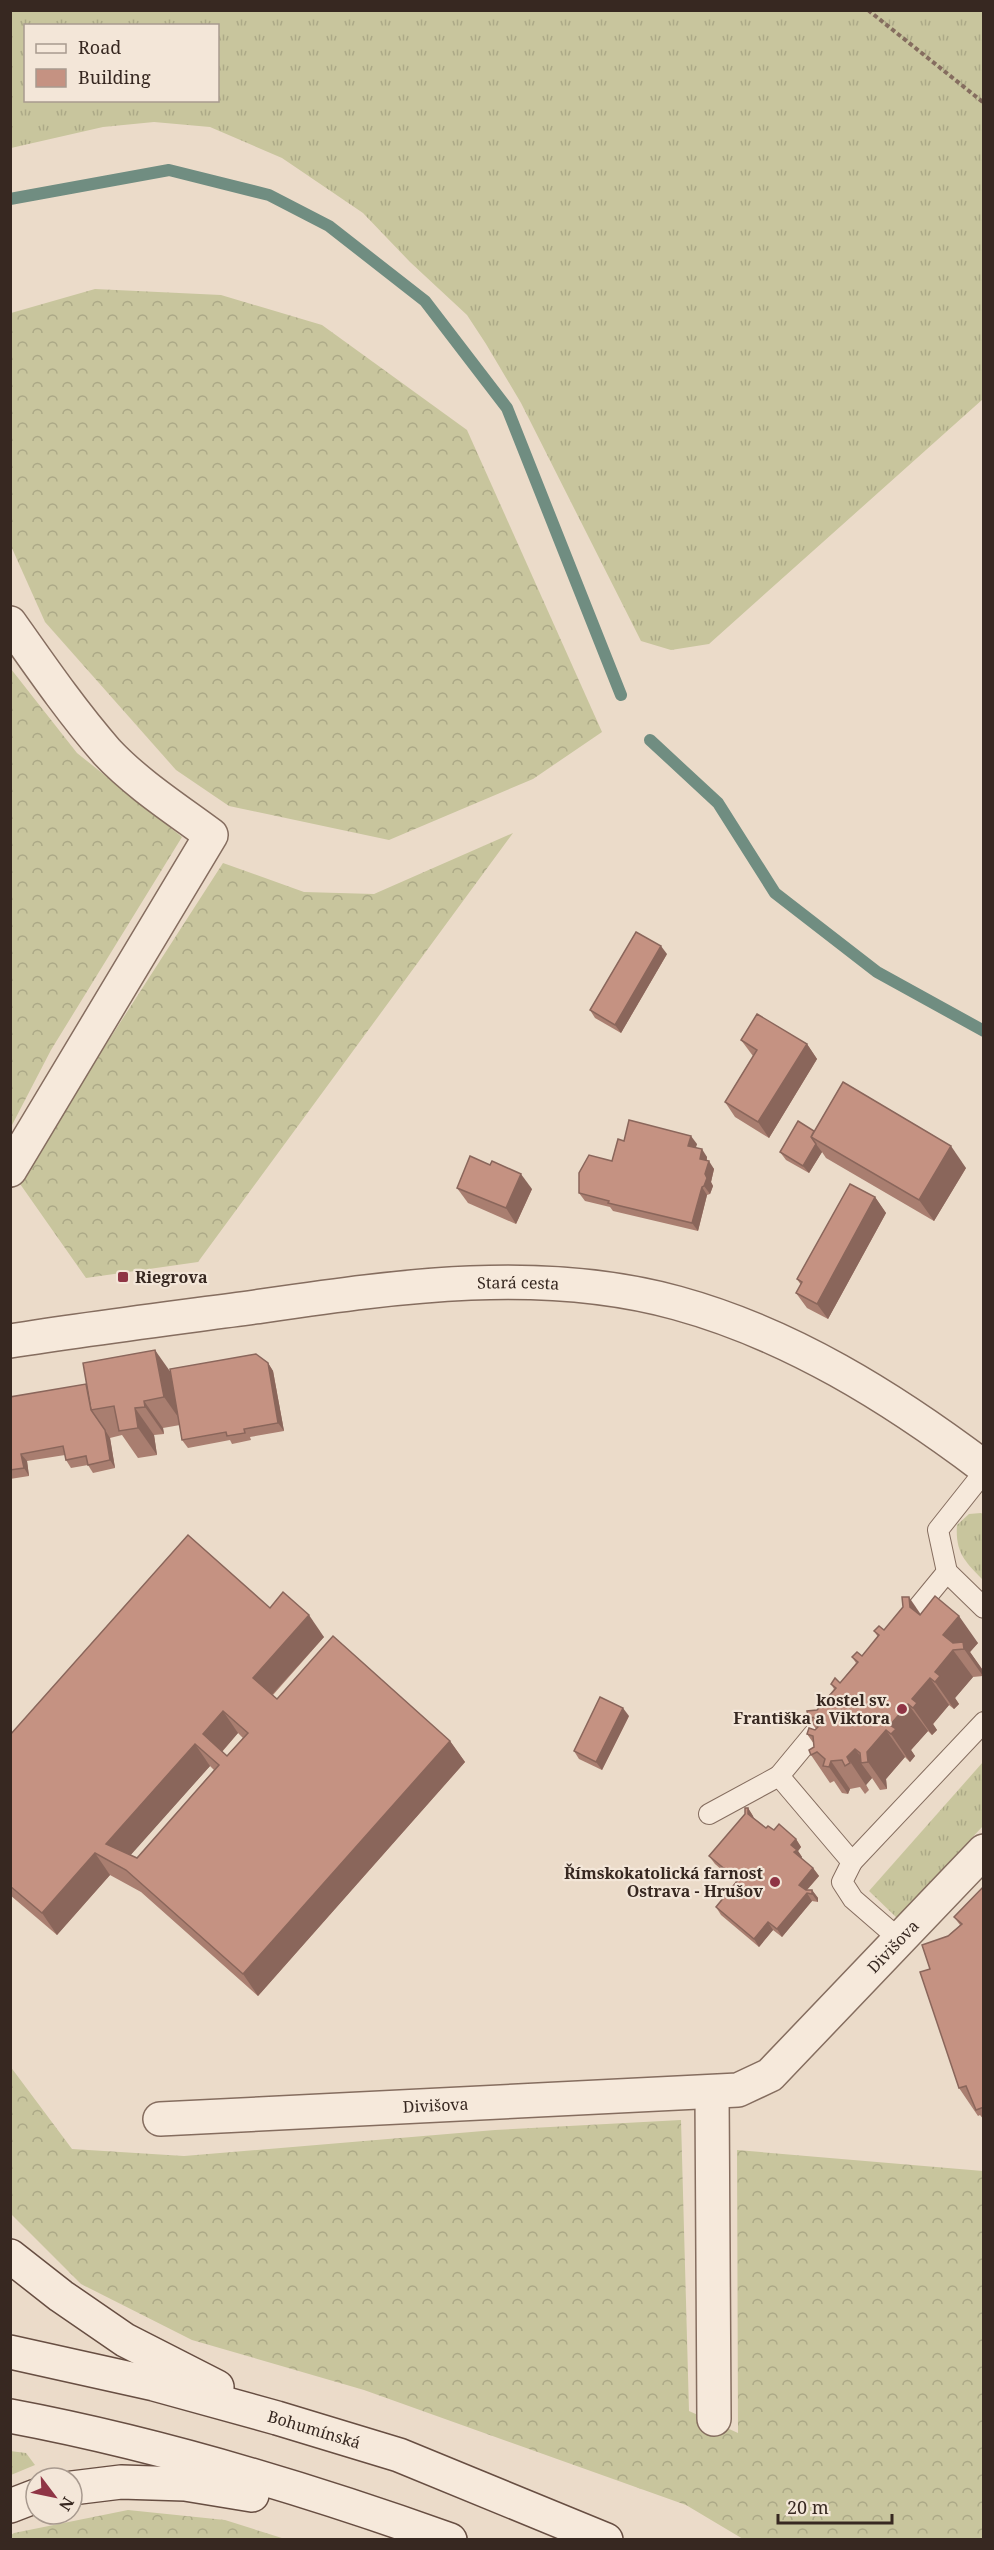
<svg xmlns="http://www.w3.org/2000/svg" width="994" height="2550" viewBox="0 0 994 2550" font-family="'Noto Serif',serif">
  <defs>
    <pattern id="grass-tufts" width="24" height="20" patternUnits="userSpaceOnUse" patternTransform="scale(1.5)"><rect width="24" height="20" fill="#c8c59d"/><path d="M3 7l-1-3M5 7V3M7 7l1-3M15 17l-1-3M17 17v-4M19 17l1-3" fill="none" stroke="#aca987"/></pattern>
    <pattern id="forest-crowns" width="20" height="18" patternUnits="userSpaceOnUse" patternTransform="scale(1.5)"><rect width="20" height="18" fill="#c8c59d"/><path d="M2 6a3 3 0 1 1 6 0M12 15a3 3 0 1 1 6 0" fill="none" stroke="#aca987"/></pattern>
  </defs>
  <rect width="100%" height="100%" fill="#ebdbc9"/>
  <g fill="url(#grass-tufts)" fill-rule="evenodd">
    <path d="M11,10L983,11V399L709,644L671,650L641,641L521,403L486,344L467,315L410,262L363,213L282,158L210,127L154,122L103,127L11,148ZM26,26H218V100H26Z"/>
    <path d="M981,1513L984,1515L983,1580C965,1562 955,1552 957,1525L969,1514Z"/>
    <path d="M983,1762V1826L897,1918L869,1891Z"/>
    <path d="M10,2451L26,2453L35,2465L11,2475Z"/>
  </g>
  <g fill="url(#forest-crowns)">
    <path d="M95,289L221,295L322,325L467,430L602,732L533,779L389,840L229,806L176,770L45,622L11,546V313Z"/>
    <path d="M11,669L77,753L182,837L51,1050L11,1127Z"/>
    <path d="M513,833L198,1262L86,1278L18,1181L223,863L304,892L374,894Z"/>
    <path d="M10,2066L72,2149L184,2156L495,2130L681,2120L689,2411L738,2433L737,2150L983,2171V2539H743L686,2505L364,2390L192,2340L81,2284L11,2214Z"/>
    <path d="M128,2510L225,2520L285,2539H11V2535L14,2533Z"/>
  </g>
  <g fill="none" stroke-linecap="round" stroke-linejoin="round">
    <g stroke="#708d81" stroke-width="12">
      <path d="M10,199L169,170L269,195L329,226L425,301L507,408L621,695"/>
      <path d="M650,740L718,803L775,893L877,972L984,1031"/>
    </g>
    <g stroke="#856d5f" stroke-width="22">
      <g id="service">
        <path d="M984,1472L938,1530L947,1572L984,1608"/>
        <path d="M901,1628L947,1572"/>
        <path d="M827,1718L779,1776L852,1862"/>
        <path d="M709,1814L779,1776"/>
        <path d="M898,1938L853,1899L842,1882L852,1862L984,1722"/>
      </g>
    </g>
    <g stroke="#856d5f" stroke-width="36">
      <g id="minor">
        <path d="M10,623C41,667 72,712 107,752C137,784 176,809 211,835L10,1170"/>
        <path d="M712,2092L714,2419"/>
        <path id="s1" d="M160,2119L738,2090L770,2075L984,1851"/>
      </g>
    </g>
    <g stroke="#856d5f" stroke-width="36">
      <g id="tertiary">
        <path id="s2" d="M10,1341C92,1328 173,1318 255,1307C394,1287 539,1265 677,1303C790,1334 891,1397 984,1467"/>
      </g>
    </g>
    <g stroke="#674e42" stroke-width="36">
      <g id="secondary">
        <path d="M10,2256L61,2296L125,2340L217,2387"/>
        <path id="s3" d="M10,2352L154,2384L277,2418L399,2455L606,2540"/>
        <path d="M10,2416C160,2444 307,2489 450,2540"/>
        <path d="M72,2488L121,2482L185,2484L252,2495"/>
        <path d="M10,2506L36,2496"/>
      </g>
    </g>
    <path stroke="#856d5f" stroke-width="4" stroke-dasharray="4.5 3" stroke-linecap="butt" d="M868,10L984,103"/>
    <use href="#service" stroke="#f6e9db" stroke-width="20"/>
    <use href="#minor" stroke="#f6e9db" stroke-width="33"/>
    <use href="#tertiary" stroke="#f6e9db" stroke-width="33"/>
    <use href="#secondary" stroke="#f6e9db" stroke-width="33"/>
  </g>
  <g fill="#a97e70" fill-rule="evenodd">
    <path d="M667,954L621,1033L595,1018L590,1010Z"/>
    <path d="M741,1040L807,1044L817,1059L769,1138L735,1117L725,1102L753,1056Z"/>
    <path d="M814,1131L966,1168L934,1221L826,1158L822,1152L809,1173L786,1160L780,1152Z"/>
    <path d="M697,1144L695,1148L707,1157V1161L714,1169L711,1182L713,1186L710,1194L707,1195L698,1231L613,1211L610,1207L585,1201L579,1193L612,1161Z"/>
    <path d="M457,1188L532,1189L516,1224L468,1203Z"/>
    <path d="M875,1197L886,1213L828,1319L807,1308L796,1293L801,1285L797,1279Z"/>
    <path d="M268,1363L273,1371L284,1431L250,1437L251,1440L232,1444L230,1440L188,1448L182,1440L180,1425L163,1428L164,1434L154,1435L157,1455L138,1458L122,1435L110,1438L115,1468L93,1473L88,1465L71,1468L66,1460L65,1455L27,1461L29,1476L10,1479V1397L170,1371Z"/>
    <path d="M270,1608L324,1637L273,1695L277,1699L450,1741L465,1762L258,1996L141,1892L110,1875L57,1935L10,1895V1735ZM238,1733L243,1738L227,1756L222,1752ZM210,1766L214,1770L137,1858L130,1855Z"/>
    <path d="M921,1614L978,1643L970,1652L982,1669L983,1676L973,1677L955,1698L959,1704L954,1709L949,1705L933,1724L937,1730L932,1735L928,1731L911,1750L915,1756L910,1762L905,1757L886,1779L887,1789L880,1790L872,1778L866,1785L869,1790L865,1794L860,1787L850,1789L848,1794L842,1793L834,1781L830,1783L811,1755L814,1747V1744L807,1734L816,1729L808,1718L817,1710L834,1689L831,1684L840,1683L856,1663L852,1657L862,1656L878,1637L874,1631L884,1630Z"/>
    <path d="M629,1716L602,1770L579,1759L574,1751Z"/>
    <path d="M748,1808L753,1816L754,1818L766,1828L796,1839L801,1847L798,1851L802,1857L801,1858L813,1868L819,1876L807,1890H812L818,1898V1902L812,1901L782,1937L773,1930L759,1947L721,1915L716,1907L736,1882L715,1864L709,1856L745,1814Z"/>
    <path d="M984,1886V2120L980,2115L978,2116L959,2088L930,1969L948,1936L960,1925L954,1917Z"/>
  </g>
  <g fill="#8a665b">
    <path d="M661,946L667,954L621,1033L615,1025Z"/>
    <path d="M807,1044L817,1059L769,1138L758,1122Z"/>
    <path d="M691,1136L697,1144L694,1154L688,1146Z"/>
    <path d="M816,1144L822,1152L809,1173L803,1166Z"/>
    <path d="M951,1146L966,1168L934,1221L919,1200Z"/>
    <path d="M702,1149L707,1157L705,1167L700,1159Z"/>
    <path d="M709,1161L714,1169L711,1182L713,1186L710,1194L704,1186L705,1174Z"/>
    <path d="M521,1174L532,1189L516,1224L506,1208Z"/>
    <path d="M702,1187L707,1195L698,1231L692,1223Z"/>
    <path d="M875,1197L886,1213L828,1319L817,1304Z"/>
    <path d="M155,1350L174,1377L183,1424L164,1397Z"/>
    <path d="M268,1363L273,1371L284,1431L278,1423Z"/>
    <path d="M144,1401L163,1428L164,1434L145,1407Z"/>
    <path d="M135,1408L154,1435L157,1455L138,1428Z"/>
    <path d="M105,1430L110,1438L115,1468L110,1460Z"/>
    <path d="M21,1454L27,1461L29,1476L24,1468Z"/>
    <path d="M909,1597L928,1625L910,1607Z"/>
    <path d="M309,1615L324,1637L268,1699L253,1678Z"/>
    <path d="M959,1616L978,1643L970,1652L982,1669L983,1676L964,1649L953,1650L973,1677L955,1698L959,1704L954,1709L935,1682V1672L943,1635Z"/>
    <path d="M930,1678L949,1705L933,1724L937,1730L932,1735L913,1708L912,1699Z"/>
    <path d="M908,1704L928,1731L911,1750L915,1756L910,1762L891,1734L890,1725Z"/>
    <path d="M623,1708L629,1716L602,1770L596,1762Z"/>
    <path d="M223,1711L238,1733L218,1756L203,1734Z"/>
    <path d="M886,1730L905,1757L886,1779L887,1789L868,1762L867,1752Z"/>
    <path d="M450,1741L465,1762L258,1996L243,1974Z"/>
    <path d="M195,1744L210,1766L121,1866L106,1844Z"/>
    <path d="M855,1749L865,1762L861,1763L872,1778L866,1785L869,1790L847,1757Z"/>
    <path d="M831,1761L850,1789L848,1794L829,1767Z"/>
    <path d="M748,1808L753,1816L754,1822L748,1814Z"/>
    <path d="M796,1839L801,1847L798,1851L802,1857L800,1860L794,1852L791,1845Z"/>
    <path d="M95,1853L110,1875L57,1935L42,1913Z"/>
    <path d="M813,1868L819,1876L804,1893L799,1885Z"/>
    <path d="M812,1890L818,1898V1902L812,1894Z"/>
    <path d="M807,1893L812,1901L782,1937L777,1929Z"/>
    <path d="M768,1922L773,1930L759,1947L754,1939Z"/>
  </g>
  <g fill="#c59282" stroke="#8a665b" stroke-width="1.5" fill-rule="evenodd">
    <path d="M636,932L661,946L615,1025L590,1010Z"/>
    <path d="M757,1014L807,1044L758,1122L725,1102L757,1050L741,1040Z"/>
    <path d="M843,1082L951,1146L919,1200L811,1137Z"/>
    <path d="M629,1120L691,1136L688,1146L702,1149L700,1159L709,1161L705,1174L707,1178L704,1186L702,1187L692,1223L608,1203L609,1201L579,1193V1173L589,1155L612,1161L618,1139L624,1141Z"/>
    <path d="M798,1121L814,1131L811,1137L816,1144L803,1166L780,1152Z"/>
    <path d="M470,1156L490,1165L492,1161L521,1174L506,1208L457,1188Z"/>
    <path d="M850,1184L875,1197L817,1304L796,1293L802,1282L797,1279Z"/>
    <path d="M155,1350L164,1397L144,1401L145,1407L135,1408L138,1428L119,1431L114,1406L91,1410L83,1363Z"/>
    <path d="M256,1354L268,1363L278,1423L244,1429L245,1433L227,1436L226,1432L182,1440L170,1369Z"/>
    <path d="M86,1384L91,1410L105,1430L110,1460L88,1465L86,1456L66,1460L63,1446L21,1454L24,1468L10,1470V1397Z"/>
    <path d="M188,1535L270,1608L283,1592L309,1615L253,1678L277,1699L333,1636L450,1741L243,1974L126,1870L95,1853L42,1913L10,1886V1735ZM223,1711L248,1733L227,1756L203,1734ZM195,1744L219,1765L137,1858L106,1844Z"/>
    <path d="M935,1596L959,1616L943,1635L953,1643L963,1642L964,1649L953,1650L935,1672L940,1676L935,1682L930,1678L912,1699L917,1703L913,1708L908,1704L890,1725L896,1729L891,1734L886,1730L867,1752L868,1762L861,1763L860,1753L855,1749L847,1757L850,1763L845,1766L842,1760L831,1761L829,1767L823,1766L825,1759L817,1752L811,1755L809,1750L814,1747L813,1736L807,1734L809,1728L815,1730L823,1722L818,1717L808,1718L807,1711L817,1710L836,1688L831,1684L835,1678L840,1683L858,1662L852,1657L857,1652L862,1656L879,1635L874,1631L879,1626L884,1630L903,1607L902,1597H909L910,1607L920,1615Z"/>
    <path d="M600,1697L623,1708L596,1762L574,1751Z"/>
    <path d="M745,1808H748V1814L766,1828L768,1826L774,1830L779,1824L796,1839L791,1845L797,1850L794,1852L813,1868L799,1885L806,1890H812V1894L807,1893L777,1929L768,1922L754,1939L716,1907L738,1880L709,1856L745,1814Z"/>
    <path d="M984,1886V2107L976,2110L966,2086L959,2088L920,1972L930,1969L922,1945L948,1936L962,1924L954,1917Z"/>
  </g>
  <g fill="#8f3545" stroke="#f3e6d8" stroke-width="2">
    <rect x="117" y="1271" width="12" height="12" rx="3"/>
    <circle cx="902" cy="1709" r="6"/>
    <circle cx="775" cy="1882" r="6"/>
  </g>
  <g text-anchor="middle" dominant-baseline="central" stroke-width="4.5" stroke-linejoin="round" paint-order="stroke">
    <g font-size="16" font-weight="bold" fill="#372821" stroke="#f3e6d8" text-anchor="end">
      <text x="135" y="1277" text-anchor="start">Riegrova</text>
      <text x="890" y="1700">kostel sv.<tspan x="890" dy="18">Františka a Viktora</tspan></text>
      <text x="763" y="1873">Římskokatolická farnost<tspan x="763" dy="18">Ostrava - Hrušov</tspan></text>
    </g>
    <g font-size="16" fill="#372821" stroke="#f3e6d8">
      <text stroke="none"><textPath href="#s2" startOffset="512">Stará cesta</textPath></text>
      <text stroke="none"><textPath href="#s1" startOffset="792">Divišova</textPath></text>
      <text stroke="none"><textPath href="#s1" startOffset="276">Divišova</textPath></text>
      <text stroke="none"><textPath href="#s3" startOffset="314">Bohumínská</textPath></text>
    </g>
  </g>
  <rect width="994" height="2550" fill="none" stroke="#372821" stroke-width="24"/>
  <rect x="24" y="24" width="195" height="78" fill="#f3e6d8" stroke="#a89a8f" stroke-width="1.5"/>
  <rect x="36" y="44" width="30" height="9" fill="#f6e9db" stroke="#a89a8f" stroke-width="1.5"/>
  <text x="78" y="54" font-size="18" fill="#372821">Road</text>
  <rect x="36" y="69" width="30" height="18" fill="#c59282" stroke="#a89a8f" stroke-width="1.5"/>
  <text x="78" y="84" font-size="18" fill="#372821">Building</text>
  <g transform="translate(54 2496) rotate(122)"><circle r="28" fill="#f3e6d8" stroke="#a89a8f" stroke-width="1.5"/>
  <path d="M0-4.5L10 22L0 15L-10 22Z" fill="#8f3545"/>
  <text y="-9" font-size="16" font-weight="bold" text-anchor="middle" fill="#372821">N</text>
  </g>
  <path d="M778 2514v9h114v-9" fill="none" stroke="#372821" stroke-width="3"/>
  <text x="787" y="2514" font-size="18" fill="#372821" stroke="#f3e6d8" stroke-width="4.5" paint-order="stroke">20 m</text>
</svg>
